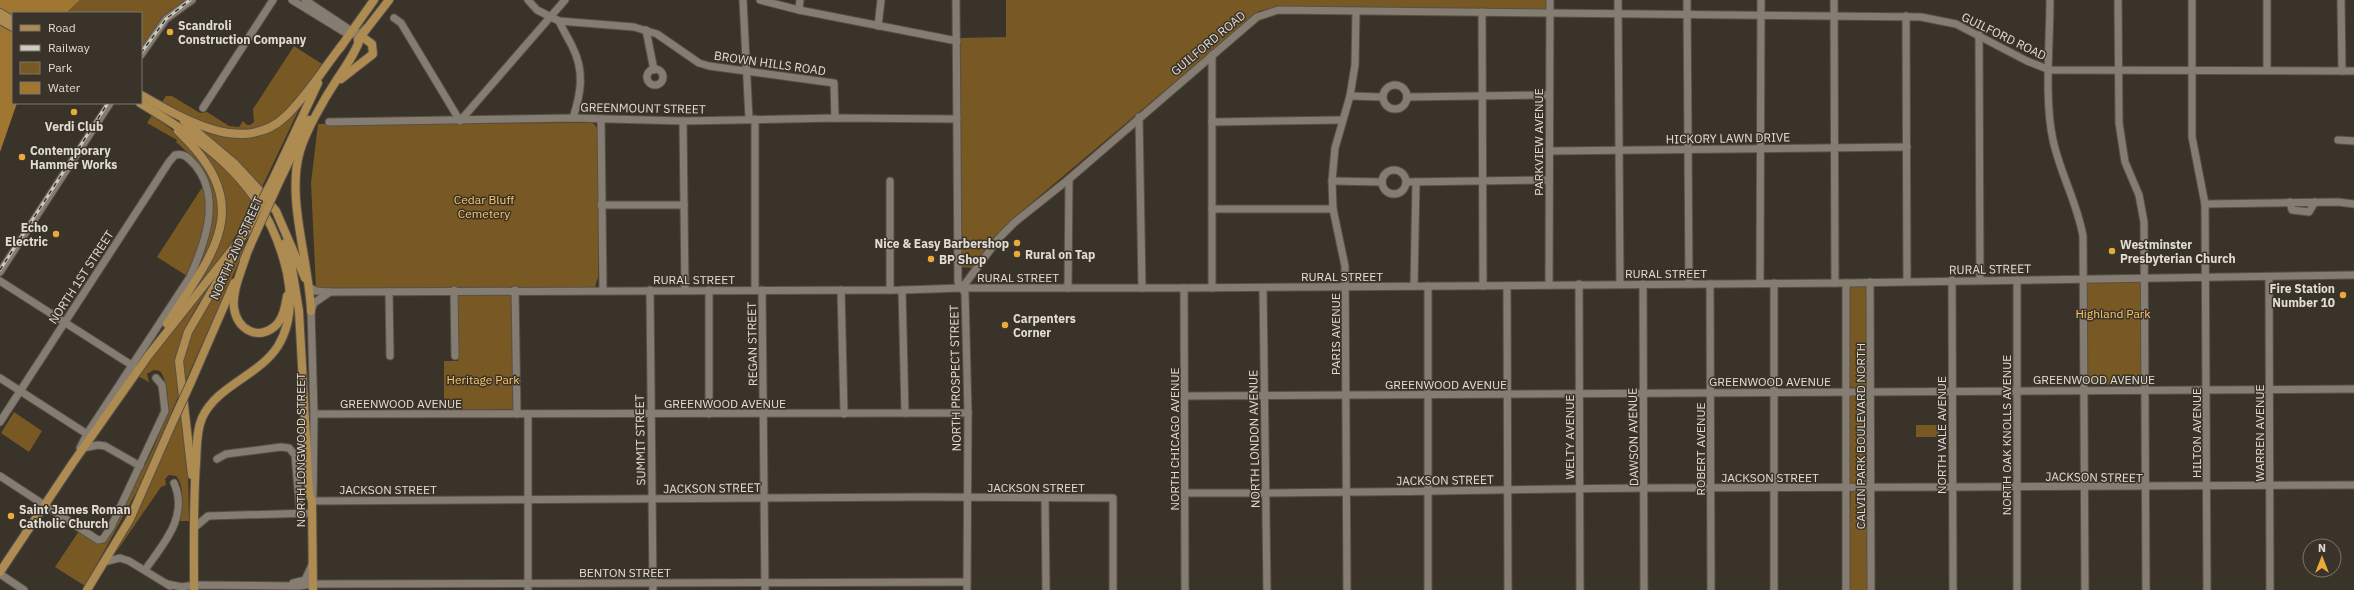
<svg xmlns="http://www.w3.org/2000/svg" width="2354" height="590" viewBox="0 0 2354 590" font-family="'IBM Plex Sans',sans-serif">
  <rect width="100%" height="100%" fill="#3a3329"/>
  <g fill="#785823">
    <path d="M80,0H192L174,12L141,53V13H66Z"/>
    <path d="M1006,0H1550L1549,10L1276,7L1259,11L1009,222L994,237L973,268L961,267L959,38L1006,37Z"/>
    <path d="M294,46L322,64C312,78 303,94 291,106C247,150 208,127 162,102L166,96H172L200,113L207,112L229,126L239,127L243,121L247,125H250L254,122L253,109Z"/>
    <path d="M301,105L261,189L234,158L191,122L252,136Z"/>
    <path d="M152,115L175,132L208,170L220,210L213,245L196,273C209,243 222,202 204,171C196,159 186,151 176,142L177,140L147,123Z"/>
    <path d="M593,123L598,129V277L595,287L316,289L311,183L318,124Z"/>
    <path d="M187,136L226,167L255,203C236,240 211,270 184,301L220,238L217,176L204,155Z"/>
    <path d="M203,186C211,217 200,247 187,276L157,257Z"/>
    <path d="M245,243L247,244L183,387L181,367L184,343Z"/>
    <path d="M231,256L198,304L185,329L178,352L179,395L137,491L85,586L55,567L79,531L100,543C122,506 158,451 167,409C169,397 167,381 160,371L154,370L147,374L149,382L138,376L165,337Z"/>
    <path d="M2090,281H2140L2141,284V382L2139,385L2086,384L2085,283Z"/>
    <path d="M1864,284L1868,287L1867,386L1852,388L1849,385L1848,287Z"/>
    <path d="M511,294L513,409L444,410V361H458L457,295Z"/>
    <path d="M1849,395H1868L1869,480L1867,484L1849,483Z"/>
    <path d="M14,412L42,431L29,452L1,433Z"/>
    <path d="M181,412L188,472L189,521H179C181,508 186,487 176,476L169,475L165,479L166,485L161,487L114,555Z"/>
    <rect x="1916" y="425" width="23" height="12"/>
    <path d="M1851,490H1868L1869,590H1848Z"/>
  </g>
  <path fill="#a07630" d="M0,0H80L66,13H13V103H17L0,152Z"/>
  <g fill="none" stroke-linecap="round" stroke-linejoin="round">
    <g stroke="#575148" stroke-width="9">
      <g id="minor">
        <path d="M292,0L349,35L362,32L366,28"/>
        <path d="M305,0L356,34"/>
        <path d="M528,0L537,10L559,21L634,27L657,34L699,63L709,66L834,83L835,118"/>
        <path d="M743,0L749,119"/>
        <path d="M760,0L799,10L957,41"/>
        <path d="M956,0L958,282L965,293L968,413L967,590"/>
        <path d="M1618,0L1620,284"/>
        <path d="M1687,0L1689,284"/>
        <path d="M1834,0L1835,283"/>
        <path d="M2050,0C2050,42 2044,100 2053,140C2060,173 2077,202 2083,236L2085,590"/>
        <path d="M2118,0L2119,123L2125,162L2139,195L2144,222L2146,590"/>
        <path d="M2192,0V137L2205,204L2207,590"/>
        <path d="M2267,0V70"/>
        <path d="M2341,0L2342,71"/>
        <path d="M799,10L800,0"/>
        <path d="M1482,12L1483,286"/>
        <path d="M1906,16L1907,281"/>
        <path d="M394,18L401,23L460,121L565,0"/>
        <path d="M559,21C563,30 568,38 572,46C585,71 581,93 573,118"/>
        <path d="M878,26L881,0"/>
        <path d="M646,30L654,70"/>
        <path d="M1979,35L1980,280"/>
        <path d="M141,55L166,19L192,0"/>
        <path d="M1212,55V288"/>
        <circle cx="655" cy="77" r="8"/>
        <circle cx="1395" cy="97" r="12"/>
        <path d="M1350,96L1382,97"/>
        <path d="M1407,97L1549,95"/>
        <path d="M203,108L273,0"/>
        <path d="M1139,117L1142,288"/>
        <path d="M601,119L603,290"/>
        <path d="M755,119V290"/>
        <path d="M683,121L685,290"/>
        <path d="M329,122L573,118L683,121L835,118L957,119"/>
        <path d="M1212,122L1342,120"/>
        <path d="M2338,140L2354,141"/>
        <path d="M1549,151L1907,147"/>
        <circle cx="1394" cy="182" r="12"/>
        <path d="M890,181V290"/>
        <path d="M1332,181L1382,182"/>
        <path d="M1407,182L1549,180"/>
        <path d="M2290,202L2292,210L2309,212L2315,202"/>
        <path d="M2205,204L2338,202L2354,204"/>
        <path d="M601,205H684"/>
        <path d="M1212,209H1333"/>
        <path d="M0,272L110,103"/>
        <path d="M2269,277L2270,590"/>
        <path d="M1952,280L1953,590"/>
        <path d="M2017,280V590"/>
        <path d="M0,281L133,366"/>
        <path d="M1870,282L1871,590"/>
        <path d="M1760,283L1761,0"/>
        <path d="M1774,283V590"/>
        <path d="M1846,283V590"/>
        <path d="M1579,284L1580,590"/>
        <path d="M1643,284L1644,590"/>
        <path d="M1710,284L1711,590"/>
        <path d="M1549,285L1550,0"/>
        <path d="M1414,286L1416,182"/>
        <path d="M1428,286V590"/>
        <path d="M1507,286L1508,590"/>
        <path d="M310,288L316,291L330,292L902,290L962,288H1184L1846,283L2354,275"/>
        <path d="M962,288L999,238L1015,222L1069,179L1257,17L1278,10L1921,17L1956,24L2027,61L2050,70L2354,71"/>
        <path d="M1068,288L1069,179"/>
        <path d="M1184,288L1185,590"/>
        <path d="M1263,288L1267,590"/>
        <path d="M454,290L455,356"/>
        <path d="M515,290L517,414"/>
        <path d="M650,290L653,590"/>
        <path d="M709,290V414"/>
        <path d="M762,290L765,590"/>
        <path d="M841,290L844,414"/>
        <path d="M902,290L905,413"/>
        <path d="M330,292L314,303L311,311L314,414L313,494L312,501L923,497L1113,498V590"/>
        <path d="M389,292L390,356"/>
        <path d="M0,378L87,434"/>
        <path d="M1186,396L2354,389"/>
        <path d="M314,414L968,413"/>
        <path d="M528,414V590"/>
        <path d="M0,422L169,162L175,155C185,153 188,158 195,165C222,198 205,243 190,277L87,434L80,448"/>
        <path d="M83,448L98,445L105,446L140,466"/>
        <path d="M217,459L226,454L281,447L289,448L295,455L300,513"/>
        <path d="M0,476L98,540L103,539L111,527L165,411L162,385L156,378"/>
        <path d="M1185,493C1340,494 1495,489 1649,488C1884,486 2119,488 2354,485"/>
        <path d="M1045,498L1046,590"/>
        <path d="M194,528L208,516L312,513"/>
        <path d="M104,562L120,558L129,561L170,586"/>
        <path d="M145,570C163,544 189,517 174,483"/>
        <path d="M0,574L24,590"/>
        <path d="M293,583L305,580L312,565"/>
        <path d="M167,584L182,587L194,585L299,586L313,584L967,582"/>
        <path d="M1347,590L1345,266L1333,209L1332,181L1335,148L1350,96L1355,65L1356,11"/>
      </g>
    </g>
    <g stroke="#575148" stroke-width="10">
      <g id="major">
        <path d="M0,13L13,21"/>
        <path d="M0,20L13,27"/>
        <path d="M358,40L389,0"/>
        <path d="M340,48L374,0"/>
        <path d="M341,79L373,54L372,44L361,36"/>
        <path d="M141,95C182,118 243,157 286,116C307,96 324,68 342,45"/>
        <path d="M140,103C212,146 268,187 287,273C292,298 292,323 278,346C259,376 217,385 202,418C196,432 197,449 196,463C193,505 194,548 194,590"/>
        <path d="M184,121L234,163L259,190"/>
        <path d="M274,177L318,83"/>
        <path d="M280,180L309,120"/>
        <path d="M256,187L265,204"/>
        <path d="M266,199L276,211L305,278"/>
        <path d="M285,243L291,262L299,311L309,493L312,501L313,590"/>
        <path d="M246,256C241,272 232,291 234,308C237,328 256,341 274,327C283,320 285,307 287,296"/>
        <path d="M244,260L253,239"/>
        <path d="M311,311C309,260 286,198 300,151C306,131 324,99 336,81C345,67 356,53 361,36"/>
        <path d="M167,324C216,249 256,205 178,131"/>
        <path d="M191,382L234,283"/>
        <path d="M192,475L179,361L188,332L230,260"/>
        <path d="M0,572L72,464L148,356L246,232"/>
        <path d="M87,590L130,519L174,419"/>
      </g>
    </g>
    <use href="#minor" stroke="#857d71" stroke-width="7"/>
    <use href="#major" stroke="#ae8b51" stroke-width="8"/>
    <g stroke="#cdc9c1" stroke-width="3">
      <g id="rail">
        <path d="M141,53L166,19L190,0"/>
        <path d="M0,270L108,103"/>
      </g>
    </g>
    <use href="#rail" stroke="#3a3329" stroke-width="1.5" stroke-dasharray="4.5" stroke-linecap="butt"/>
    <g stroke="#575148" stroke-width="10" stroke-linecap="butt">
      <g id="major-bridge">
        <path d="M246,232L274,177"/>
        <path d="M253,239L280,180"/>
        <path d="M174,419L191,382"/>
      </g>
    </g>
    <use href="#major-bridge" stroke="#ae8b51" stroke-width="8"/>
  </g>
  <g fill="#eaaa39" stroke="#3a3329" stroke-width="1.5">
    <circle cx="170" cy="32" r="4"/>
    <circle cx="74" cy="112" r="4"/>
    <circle cx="22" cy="157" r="4"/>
    <circle cx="56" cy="234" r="4"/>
    <circle cx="1017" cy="243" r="4"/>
    <circle cx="2112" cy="251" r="4"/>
    <circle cx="1017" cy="254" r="4"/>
    <circle cx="931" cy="259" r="4"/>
    <circle cx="2343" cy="295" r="4"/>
    <circle cx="1005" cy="325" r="4"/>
    <circle cx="11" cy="516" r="4"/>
  </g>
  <g text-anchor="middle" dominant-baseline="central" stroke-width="3" stroke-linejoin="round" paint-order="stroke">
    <g font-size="12" font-weight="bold" fill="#e1ddd6" stroke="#3a3329" text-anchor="start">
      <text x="178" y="25">Scandroli<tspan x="178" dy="14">Construction Company</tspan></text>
      <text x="74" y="126" text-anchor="middle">Verdi Club</text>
      <text x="30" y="150">Contemporary<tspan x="30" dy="14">Hammer Works</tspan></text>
      <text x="48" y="227" text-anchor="end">Echo<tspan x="48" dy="14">Electric</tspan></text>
      <text x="1009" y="243" text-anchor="end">Nice &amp; Easy Barbershop</text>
      <text x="2120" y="244">Westminster<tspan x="2120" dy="14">Presbyterian Church</tspan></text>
      <text x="1025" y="254">Rural on Tap</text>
      <text x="939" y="259">BP Shop</text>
      <text x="2335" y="288" text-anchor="end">Fire Station<tspan x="2335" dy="14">Number 10</tspan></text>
      <text x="1013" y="318">Carpenters<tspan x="1013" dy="14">Corner</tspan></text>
      <text x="19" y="509">Saint James Roman<tspan x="19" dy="14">Catholic Church</tspan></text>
    </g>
    <g font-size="12" fill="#e1ddd6" stroke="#3a3329">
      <text transform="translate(2004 36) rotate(26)">GUILFORD ROAD</text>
      <text transform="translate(1208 43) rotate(-40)">GUILFORD ROAD</text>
      <text transform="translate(770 63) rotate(8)">BROWN HILLS ROAD</text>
      <text transform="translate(643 108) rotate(1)">GREENMOUNT STREET</text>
      <text transform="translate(1728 138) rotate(-1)">HICKORY LAWN DRIVE</text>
      <text transform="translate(1538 142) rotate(-90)">PARKVIEW AVENUE</text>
      <text transform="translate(236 248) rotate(-66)">NORTH 2ND STREET</text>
      <text transform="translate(1990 269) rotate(-1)">RURAL STREET</text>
      <text x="1666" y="273">RURAL STREET</text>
      <text x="1342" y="276">RURAL STREET</text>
      <text transform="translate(81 277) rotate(-57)">NORTH 1ST STREET</text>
      <text x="1018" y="277">RURAL STREET</text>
      <text x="694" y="279">RURAL STREET</text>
      <text transform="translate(1335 334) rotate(-90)">PARIS AVENUE</text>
      <text transform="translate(752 344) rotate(-91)">REGAN STREET</text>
      <text transform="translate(955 378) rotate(-91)">NORTH PROSPECT STREET</text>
      <text x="2094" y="379">GREENWOOD AVENUE</text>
      <text x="1770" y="381">GREENWOOD AVENUE</text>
      <text x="1446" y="384">GREENWOOD AVENUE</text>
      <text x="401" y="403">GREENWOOD AVENUE</text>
      <text x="725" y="403">GREENWOOD AVENUE</text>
      <text transform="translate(2196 433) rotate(-90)">HILTON AVENUE</text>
      <text transform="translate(2259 433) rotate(-90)">WARREN AVENUE</text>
      <text transform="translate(1941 435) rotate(-90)">NORTH VALE AVENUE</text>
      <text transform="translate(2006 435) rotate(-90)">NORTH OAK KNOLLS AVENUE</text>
      <text transform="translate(1860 436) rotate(-90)">CALVIN PARK BOULEVARD NORTH</text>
      <text transform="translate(1569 437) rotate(-90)">WELTY AVENUE</text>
      <text transform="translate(1633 437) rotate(-91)">DAWSON AVENUE</text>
      <text transform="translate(1174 439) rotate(-90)">NORTH CHICAGO AVENUE</text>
      <text transform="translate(1254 439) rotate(-91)">NORTH LONDON AVENUE</text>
      <text transform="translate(640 440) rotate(-91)">SUMMIT STREET</text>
      <text transform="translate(1700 449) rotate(-90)">ROBERT AVENUE</text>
      <text transform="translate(300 450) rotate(-90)">NORTH LONGWOOD STREET</text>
      <text x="1770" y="477">JACKSON STREET</text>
      <text transform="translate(2094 477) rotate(1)">JACKSON STREET</text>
      <text transform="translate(1445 480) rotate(-1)">JACKSON STREET</text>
      <text x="1036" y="487">JACKSON STREET</text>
      <text transform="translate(712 488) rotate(-1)">JACKSON STREET</text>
      <text x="388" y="489">JACKSON STREET</text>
      <text x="625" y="572">BENTON STREET</text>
    </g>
    <g font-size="12" fill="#fdc56b" stroke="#3a3329">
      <text x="484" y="199">Cedar Bluff<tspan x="484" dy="14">Cemetery</tspan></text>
      <text x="2113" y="313">Highland Park</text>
      <text x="483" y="379">Heritage Park</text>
    </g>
  </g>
  <rect x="12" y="12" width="130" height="92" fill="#3a3329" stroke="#7d776e"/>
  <rect x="20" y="25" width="20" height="6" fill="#ae8b51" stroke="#7d776e"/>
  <text x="48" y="32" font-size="12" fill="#e1ddd6">Road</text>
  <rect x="20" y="45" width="20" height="6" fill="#cdc9c1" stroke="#7d776e"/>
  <text x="48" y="52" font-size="12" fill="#e1ddd6">Railway</text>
  <rect x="20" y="62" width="20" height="12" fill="#785823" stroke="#7d776e"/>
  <text x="48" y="72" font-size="12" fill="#e1ddd6">Park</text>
  <rect x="20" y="82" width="20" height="12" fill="#a07630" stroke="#7d776e"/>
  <text x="48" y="92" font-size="12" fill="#e1ddd6">Water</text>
  <g transform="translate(2322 558)"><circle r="19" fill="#3a3329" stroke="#7d776e"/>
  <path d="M0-3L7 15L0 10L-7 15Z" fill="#eaaa39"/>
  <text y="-6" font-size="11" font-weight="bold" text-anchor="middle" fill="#e1ddd6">N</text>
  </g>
</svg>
